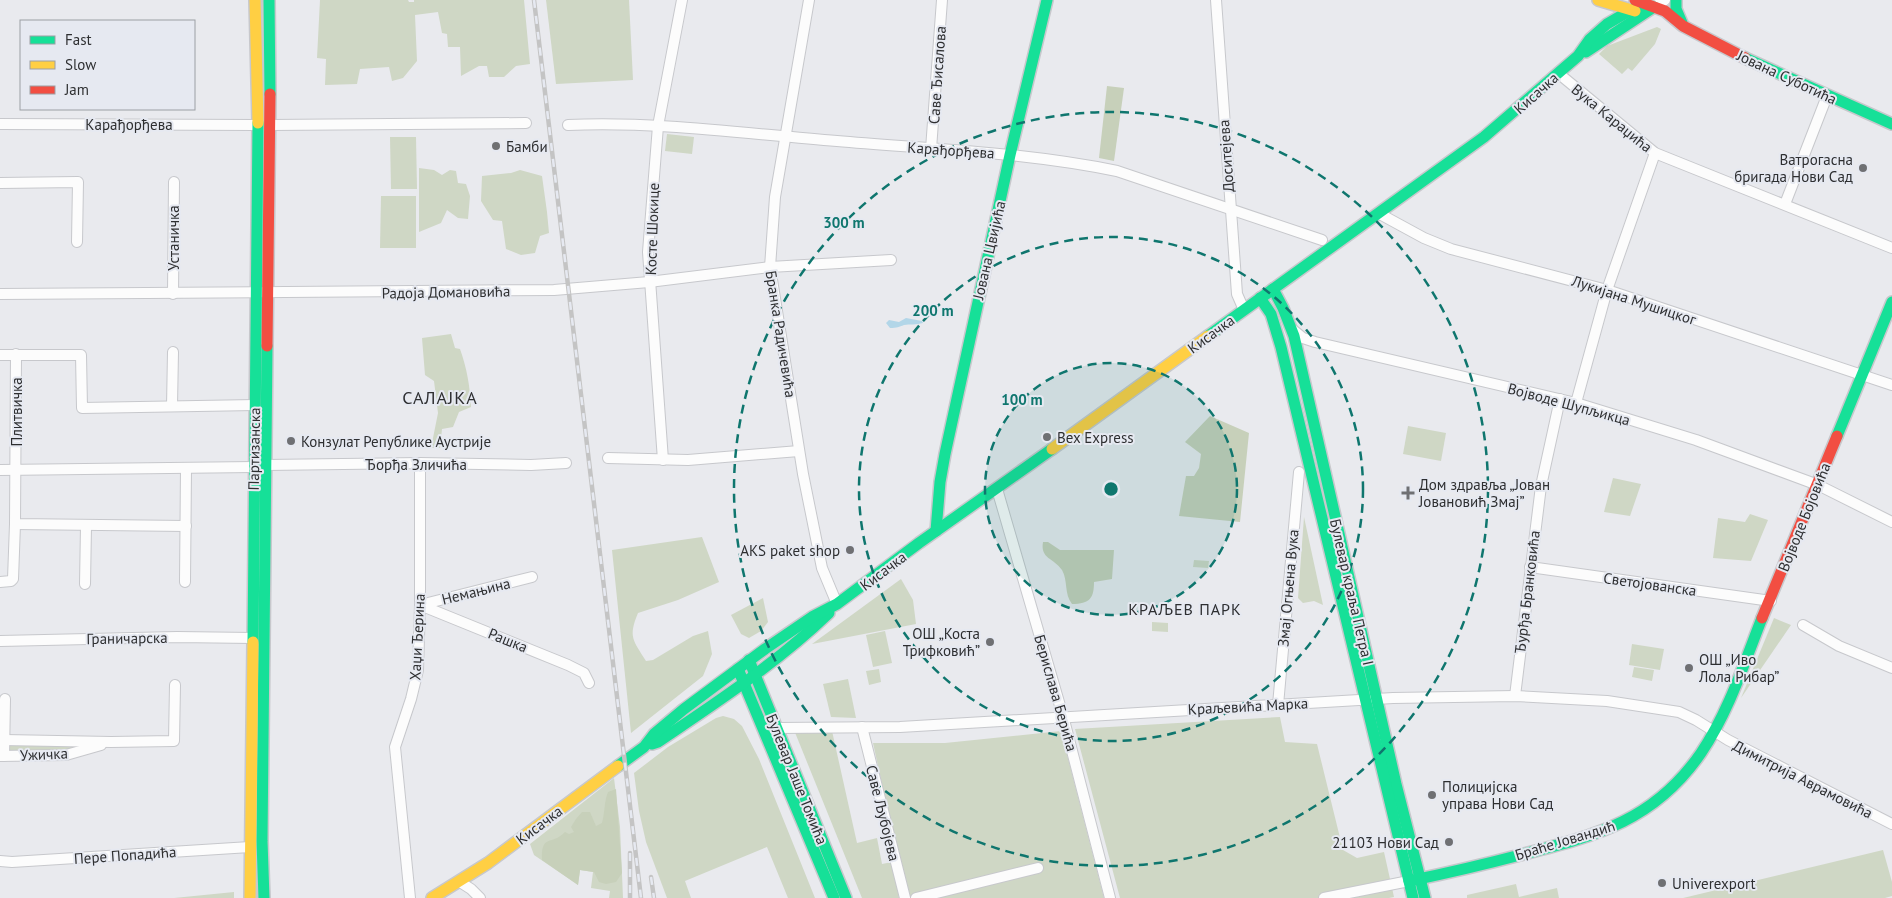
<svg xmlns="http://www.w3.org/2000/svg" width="1892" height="898" viewBox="0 0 1892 898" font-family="'PT Sans',sans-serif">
  <rect width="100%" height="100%" fill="#e9eaee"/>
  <g fill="#cfd7c5">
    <path d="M320,0H408L409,2H414V0H524L530,64L516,66L504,77H489L487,66H479L461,76L460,47H448L447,34L442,33L438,12L415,15L417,61L403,78L392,81L389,67L360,69L357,84L325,85L326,59L317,58Z"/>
    <path d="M546,0H629L633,80L556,84Z"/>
    <path d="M1657,27L1661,29L1655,44L1632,71L1628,68L1622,74L1599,54L1607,46Z"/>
    <path d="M667,134L694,137L692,154L665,151Z"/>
    <path d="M390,137H416L417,189H391Z"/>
    <path d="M419,168L434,170L442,175L450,170L456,171L458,183L466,184L470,196L468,219L458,218L447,210L441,223L419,232Z"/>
    <path d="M520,170L542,176L547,212L549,233L540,236L535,253L521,255L506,249L502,221L493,220L481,201L482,176L511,173Z"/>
    <path d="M381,196H416V248H380Z"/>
    <path d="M451,334L455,348L460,349C467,369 470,386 471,407L459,412L453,427L442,429L440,448H431L438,413L434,381L425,375L422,338Z"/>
    <path d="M1408,426L1446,433L1441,461L1403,454Z"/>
    <path d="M1613,478L1641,484L1630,516L1604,512Z"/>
    <path d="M1750,514L1768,520L1751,561L1713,558L1718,518L1745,522Z"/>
    <path d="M1304,517L1323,605L1314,601L1303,603L1298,598Z"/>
    <path d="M702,537L719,582L678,600L638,613C628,637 633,640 646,661L653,660L693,636L708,631L712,654L703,676L631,733L612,550Z"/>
    <path d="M1194,560L1209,561L1208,568L1193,567Z"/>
    <path d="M901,579L913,600L916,624L812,644Z"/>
    <path d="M763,598L768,622L761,631L749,638L741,634L731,615Z"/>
    <path d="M1774,618L1791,625L1741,698Z"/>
    <path d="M1152,622L1168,623V632L1152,631Z"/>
    <path d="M885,631L892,663L873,667L866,635Z"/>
    <path d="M1632,644L1664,649L1660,670L1629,665Z"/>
    <path d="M1634,667L1654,670L1652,681L1632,677Z"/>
    <path d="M879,669L881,682L869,685L866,671Z"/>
    <path d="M848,679L856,718L831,717L823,684Z"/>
    <path d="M723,716L734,719L742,726L759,759L815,898H788L767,847L685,881L691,898H667L646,842L639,811L634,773L668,747L716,718Z"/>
    <path d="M1280,717L1285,742L1317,744L1343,850L1357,858L1384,852L1394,897L1389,898H1120L1075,729Z"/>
    <path d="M794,730L832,731L857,843L877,838L882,864L892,862L899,898H862Z"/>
    <path d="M1061,731L1104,898H907L873,743H945Z"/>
    <path d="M7,742L98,744L65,753H7Z"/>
    <path d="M614,778L620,827L623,898H609L610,891L591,888L593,872L580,870L578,885L534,855L530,844Z"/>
    <path d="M1883,850L1892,882V896L1885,898H1683Z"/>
    <path d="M1516,884L1519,897L1557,888L1559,898H1467V895Z"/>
    <path d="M234,892V898H174Z"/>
  </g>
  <g fill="#c7d0ba">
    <path d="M1107,86L1124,88L1114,161L1099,158Z"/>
    <path d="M1210,416L1249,433L1240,522L1179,516L1186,476H1194L1199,468L1201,454L1185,442Z"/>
    <path d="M1043,542H1048L1060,550H1114L1112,579L1094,582C1094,598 1090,604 1072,604C1064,594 1068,580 1062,570C1054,558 1040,559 1043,542Z"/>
    <path d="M616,789L622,873L616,882L606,884L599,882L594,872L580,870L578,885L542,860C541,833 552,846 565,832L569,834L574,832L571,827L576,819L582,812H590L596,826L602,823C605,812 604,802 608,792Z"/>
  </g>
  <path fill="#b2d6e8" d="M906,318L922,321L923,323C916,325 910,324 904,325C899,327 897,328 890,328L886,323L889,320L899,322Z"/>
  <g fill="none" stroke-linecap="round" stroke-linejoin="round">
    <g stroke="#c7c8cc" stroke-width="12">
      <g id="street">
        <path d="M809,0L775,197L770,267L803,474L822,568L837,604"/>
        <path d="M1216,0L1237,294L1244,310"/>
        <path d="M1654,7L1665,0"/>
        <path d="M1558,73L1655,153L1892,248"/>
        <path d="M0,124L258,125"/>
        <path d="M270,125L526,123"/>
        <path d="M568,125C658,121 748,134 837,141C930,149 1025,152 1117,171L1322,240"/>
        <path d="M931,149L942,0"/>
        <path d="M0,183L78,182L77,242"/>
        <path d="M1785,204L1827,96"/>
        <path d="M1378,213L1424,238L1451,249L1607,290L1892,385"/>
        <path d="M0,294L554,290L649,282L770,267L891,260"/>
        <path d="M173,294L174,182"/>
        <path d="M1292,329L1303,338L1315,342L1576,403L1696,440L1818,485L1892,522"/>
        <path d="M16,354L15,524L186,526"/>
        <path d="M0,355H81L82,408L255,405"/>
        <path d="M1576,403L1607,290L1655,153"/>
        <path d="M172,406L173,352"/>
        <path d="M608,458L688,460L799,451"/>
        <path d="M663,460L648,252L658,126L682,0"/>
        <path d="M266,465L420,463L531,465L566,463"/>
        <path d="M0,470L254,467"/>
        <path d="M997,489L1063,716L1110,898"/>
        <path d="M1530,567L1771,601"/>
        <path d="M0,582L11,581L13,579L15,524"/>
        <path d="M185,582L186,468"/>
        <path d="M85,584L86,526"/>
        <path d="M420,605L568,665L584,673L589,683"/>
        <path d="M420,605L532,577"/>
        <path d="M1803,625L1839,646L1892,668"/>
        <path d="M0,641L177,637L253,638"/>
        <path d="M1515,696L1541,486L1560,399"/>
        <path d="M1278,705L1299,472"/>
        <path d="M862,727L905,898"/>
        <path d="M777,728L900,727L1393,698L1515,696L1607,701L1679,712L1696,720L1728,740L1892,824"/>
        <path d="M4,740L111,742L174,741L175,685"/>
        <path d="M0,756L66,755L101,745"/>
        <path d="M4,756L5,699"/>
        <path d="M0,861L12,862L250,847"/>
        <path d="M460,882L471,889L480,898"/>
        <path d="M410,898L395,747L411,699L418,670L420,605V463"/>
        <path d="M916,898L1038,868"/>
        <path d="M1324,898L1409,881"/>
      </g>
    </g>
    <g stroke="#c7c8cc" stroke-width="14">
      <g id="fast">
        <path d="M269,0L270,94"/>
        <path d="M1676,0V9L1682,23"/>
        <path d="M1586,52L1654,7"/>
        <path d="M1745,58L1892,124"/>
        <path d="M1273,289L1283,308L1294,336L1396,784L1425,898"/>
        <path d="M1260,298L1271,314L1281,347L1413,898"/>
        <path d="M1208,336L1484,137L1578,56L1590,39L1607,24L1643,3"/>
        <path d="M1837,436L1892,302"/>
        <path d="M936,531L940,482L945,454L1010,155L1047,0"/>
        <path d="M253,642L258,123"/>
        <path d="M749,660L846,898"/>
        <path d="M738,669L834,898"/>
        <path d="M652,744L658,742C717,702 777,663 829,613"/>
        <path d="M618,766L644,747L654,734L684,709L765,649L812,617L837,604L919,543L1052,449"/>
        <path d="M1409,881C1448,873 1486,864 1524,854C1598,835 1655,820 1701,753C1728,713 1744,664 1762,618"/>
        <path d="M264,898L262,841L267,346"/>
      </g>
    </g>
    <g stroke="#c7c8cc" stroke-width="14">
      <g id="slow">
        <path d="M255,0L258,123"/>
        <path d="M1598,0L1635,11"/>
        <path d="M1052,449L1208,336"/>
        <path d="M250,898L253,642"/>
        <path d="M432,898L488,863L618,766"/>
      </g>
    </g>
    <g stroke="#c7c8cc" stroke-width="14">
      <g id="jam">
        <path d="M1635,0L1665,11L1683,26L1745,58"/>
        <path d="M267,346L270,94"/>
        <path d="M1762,618L1837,436"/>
      </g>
    </g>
    <use href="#street" stroke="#fcfcfc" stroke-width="10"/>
    <use href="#fast" stroke="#16e098" stroke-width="11"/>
    <use href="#slow" stroke="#ffcf43" stroke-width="11"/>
    <use href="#jam" stroke="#f24e42" stroke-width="11"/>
    <g stroke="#c4c4c4" stroke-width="4.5">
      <g id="rail">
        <path d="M534,0L641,898"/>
        <path d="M630,853V898"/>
        <path d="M651,877L654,898"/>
      </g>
    </g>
    <use href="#rail" stroke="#e6e9f1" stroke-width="2.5" stroke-dasharray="8" stroke-linecap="butt"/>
  </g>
  <circle cx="1111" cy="489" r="126" fill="#0f766e" fill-opacity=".12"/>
  <g fill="none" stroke="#0f766e" stroke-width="2.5" stroke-dasharray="9 6">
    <circle cx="1111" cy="489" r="126"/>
    <circle cx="1111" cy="489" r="252"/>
    <circle cx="1111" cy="489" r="377"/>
  </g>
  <g fill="#6f7073" stroke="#e6e9f1" stroke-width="2">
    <circle cx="496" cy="146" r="5"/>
    <circle cx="1863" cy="168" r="5"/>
    <circle cx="1047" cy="437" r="5"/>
    <circle cx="291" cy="441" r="5"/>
    <path d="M1405.5 485.5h5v5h5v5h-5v5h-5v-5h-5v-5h5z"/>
    <circle cx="850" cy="550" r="5"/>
    <circle cx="990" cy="642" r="5"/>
    <circle cx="1689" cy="668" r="5"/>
    <circle cx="1432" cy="795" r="5"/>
    <circle cx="1449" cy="842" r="5"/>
    <circle cx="1662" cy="883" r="5"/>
  </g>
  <g text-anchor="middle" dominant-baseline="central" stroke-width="4" stroke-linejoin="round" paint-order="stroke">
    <g font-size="15" fill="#2e2f31" stroke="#e6e9f1">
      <text transform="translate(937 75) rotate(-86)">Саве Ђисалова</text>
      <text transform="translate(1787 77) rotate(25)">Јована Суботића</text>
      <text transform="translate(1536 93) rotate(-42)">Кисачка</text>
      <text transform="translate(1612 118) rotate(39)">Вука Караџића</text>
      <text x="129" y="124">Карађорђева</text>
      <text transform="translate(951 150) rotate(4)">Карађорђева</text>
      <text transform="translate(1226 156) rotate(-94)">Доситејева</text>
      <text transform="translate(652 229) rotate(-88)">Косте Шокице</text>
      <text transform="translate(173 238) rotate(-90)">Устаничка</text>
      <text transform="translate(989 250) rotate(-77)">Јована Цвијића</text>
      <text transform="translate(446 292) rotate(-1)">Радоја Домановића</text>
      <text transform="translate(1634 300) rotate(18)">Лукијана Мушицког</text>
      <text transform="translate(781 334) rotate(81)">Бранка Радичевића</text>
      <text transform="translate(1211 334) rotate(-36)">Кисачка</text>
      <text transform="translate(1569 404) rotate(15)">Војводе Шупљикца</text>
      <text transform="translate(16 412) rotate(-90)">Плитвичка</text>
      <text transform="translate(254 449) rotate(-89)">Партизанска</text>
      <text x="416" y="464">Ђорђа Зличића</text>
      <text transform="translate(1804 517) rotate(-68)">Војводе Бојовића</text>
      <text transform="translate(883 571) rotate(-37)">Кисачка</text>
      <text transform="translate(1650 584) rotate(8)">Светојованска</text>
      <text transform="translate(1288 588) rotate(-85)">Змај Огњена Вука</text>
      <text transform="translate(476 591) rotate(-14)">Немањина</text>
      <text transform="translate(1352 592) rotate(77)">Булевар краља Петра I</text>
      <text transform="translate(1527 592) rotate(-83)">Ђурђа Бранковића</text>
      <text transform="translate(417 637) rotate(-87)">Хаџи Ђерина</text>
      <text transform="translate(127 638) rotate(-1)">Граничарска</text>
      <text transform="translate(508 640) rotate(22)">Рашка</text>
      <text transform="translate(1056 693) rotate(74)">Берислава Берића</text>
      <text transform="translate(1248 706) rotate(-3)">Краљевића Марка</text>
      <text transform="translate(44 754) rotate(-3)">Ужичка</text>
      <text transform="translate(797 779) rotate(68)">Булевар Јаше Томића</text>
      <text transform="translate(1803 779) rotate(27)">Димитрија Аврамовића</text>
      <text transform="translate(883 813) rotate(76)">Саве Љубојева</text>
      <text transform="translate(539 825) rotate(-37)">Кисачка</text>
      <text transform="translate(1565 840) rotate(-17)">Браће Јовандић</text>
      <text transform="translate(125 855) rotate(-4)">Пере Попадића</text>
    </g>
    <g font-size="15" fill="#2e2f31" stroke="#e6e9f1" text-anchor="start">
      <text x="506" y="146">Бамби</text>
      <text x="1853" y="159" text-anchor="end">Ватрогасна<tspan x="1853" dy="17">бригада Нови Сад</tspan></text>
      <text x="1057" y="437">Bex Express</text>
      <text x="301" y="441">Конзулат Републике Аустрије</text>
      <text x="1419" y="484">Дом здравља „Јован<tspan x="1419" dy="17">Јовановић Змај”</tspan></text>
      <text x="840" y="550" text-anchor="end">AKS paket shop</text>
      <text x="980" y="633" text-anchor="end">ОШ „Коста<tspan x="980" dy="17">Трифковић”</tspan></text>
      <text x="1699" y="659">ОШ „Иво<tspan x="1699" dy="17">Лола Рибар”</tspan></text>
      <text x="1442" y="786">Полицијска<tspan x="1442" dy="17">управа Нови Сад</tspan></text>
      <text x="1439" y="842" text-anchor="end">21103 Нови Сад</text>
      <text x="1672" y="883">Univerexport</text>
    </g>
    <g font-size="16" letter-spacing="1" fill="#2e2f31" stroke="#e6e9f1">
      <text x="1185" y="609">КРАЉЕВ ПАРК</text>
    </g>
    <g font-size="18" letter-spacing="1" fill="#2e2f31" stroke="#e6e9f1">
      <text x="440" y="397">САЛАЈКА</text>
    </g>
  </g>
  <circle cx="1111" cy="489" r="8" fill="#0f766e" stroke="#e6e9f1" stroke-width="2.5"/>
  <g font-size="15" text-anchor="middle" font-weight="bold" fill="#0f766e" stroke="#e6e9f1" stroke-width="4" stroke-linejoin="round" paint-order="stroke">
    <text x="844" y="228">300 m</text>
    <text x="933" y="316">200 m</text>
    <text x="1022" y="405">100 m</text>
  </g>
  <rect x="20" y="20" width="175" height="90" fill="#e6e9f1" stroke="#9c9fa4"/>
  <rect x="30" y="36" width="25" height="8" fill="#16e098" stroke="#9c9fa4"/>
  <text x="65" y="45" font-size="15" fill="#2e2f31">Fast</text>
  <rect x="30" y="61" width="25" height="8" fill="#ffcf43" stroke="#9c9fa4"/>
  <text x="65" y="70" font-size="15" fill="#2e2f31">Slow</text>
  <rect x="30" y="86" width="25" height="8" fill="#f24e42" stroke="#9c9fa4"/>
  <text x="65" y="95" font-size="15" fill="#2e2f31">Jam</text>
</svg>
